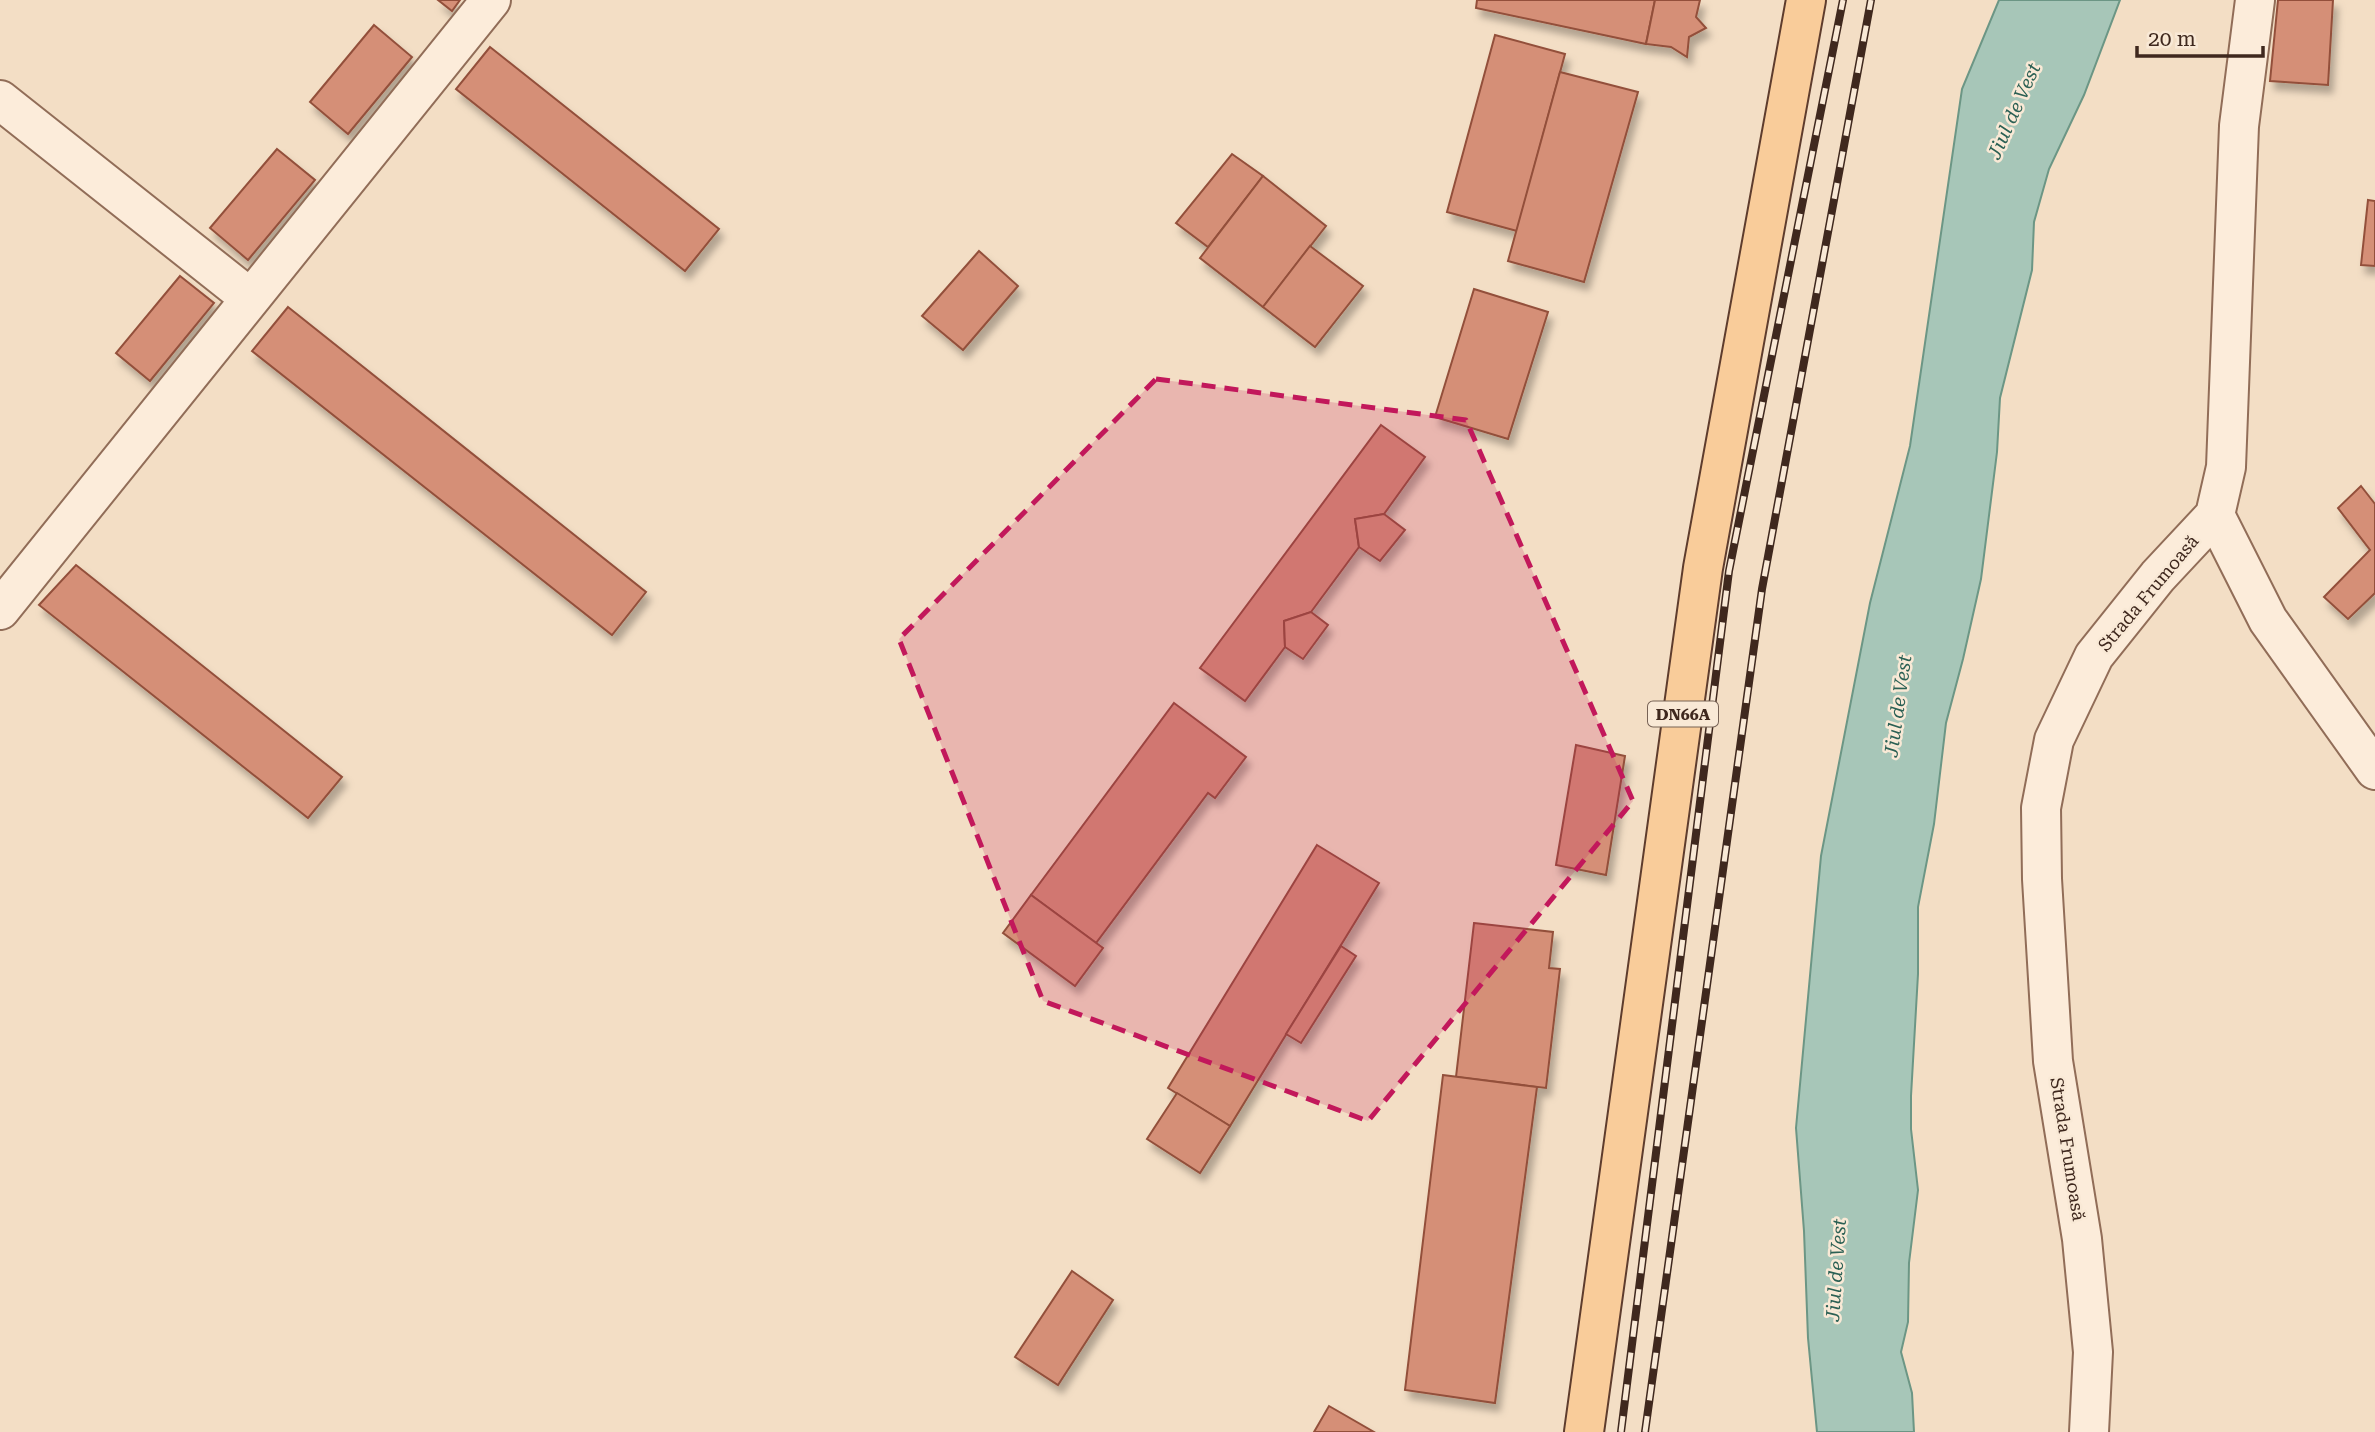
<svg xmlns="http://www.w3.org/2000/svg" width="2375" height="1432" viewBox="0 0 2375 1432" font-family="'Roboto Serif',serif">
  <defs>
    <filter id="shadow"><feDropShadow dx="4.5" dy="8" stdDeviation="3.5" flood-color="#0004"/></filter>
  </defs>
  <rect width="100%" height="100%" fill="#f3dec5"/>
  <path fill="#a7c6b8" stroke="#6c9685" stroke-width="2" d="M1999,0H2120L2084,95L2049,169L2034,222L2032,270L2000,398L1997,452L1981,579L1963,659L1946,723L1934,824L1918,907V974L1911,1096V1129L1918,1190L1909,1263L1908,1322L1901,1352L1912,1393L1914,1432H1817L1808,1338L1804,1231L1796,1128L1821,856L1870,603L1910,446L1962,89Z"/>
  <g fill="#d58f77" stroke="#93503b" stroke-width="2" filter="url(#shadow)">
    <path d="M438,0H460L452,11Z"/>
    <path d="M1477,0H1655L1646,44L1476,8Z"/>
    <path d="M1655,0H1700L1696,17L1706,28L1689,37L1687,57L1671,47L1646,44Z"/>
    <path d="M2278,0H2333L2328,85L2270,81Z"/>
    <path d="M374,25L412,57L348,134L310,102Z"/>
    <path d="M1495,35L1565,54L1517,231L1447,212Z"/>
    <path d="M490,47L719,229L685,271L456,89Z"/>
    <path d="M1560,72L1638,92L1584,282L1508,261Z"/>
    <path d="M277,149L315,180L248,260L210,228Z"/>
    <path d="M1232,154L1263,176L1208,247L1176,223Z"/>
    <path d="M1263,176L1326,226L1263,307L1200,258Z"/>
    <path d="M2368,200L2375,201V266L2361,265Z"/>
    <path d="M1310,246L1363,286L1315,347L1263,307Z"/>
    <path d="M979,251L1018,286L963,350L922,316Z"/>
    <path d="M180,276L214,303L150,381L116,353Z"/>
    <path d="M1474,289L1548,312L1508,439L1435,417Z"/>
    <path d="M288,307L646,592L612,635L252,351Z"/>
    <path d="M1381,425L1425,457L1384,514L1355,519L1359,547L1311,612L1284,621L1285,647L1245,701L1200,668Z"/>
    <path d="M2361,486L2375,504V593L2348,619L2324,597L2370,550L2338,508Z"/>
    <path d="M1384,514L1405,530L1380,561L1359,547L1355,519Z"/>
    <path d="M76,565L342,777L308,818L39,605Z"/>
    <path d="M1311,612L1328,625L1303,659L1285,647L1284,621Z"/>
    <path d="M1174,703L1246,757L1215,798L1208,793L1096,943L1031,895Z"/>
    <path d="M1576,745L1625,756L1606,875L1556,865Z"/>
    <path d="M1317,845L1379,883L1230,1126L1168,1088Z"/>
    <path d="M1031,895L1103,948L1075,986L1003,933Z"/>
    <path d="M1474,923L1553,932L1549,968L1560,969L1546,1088L1456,1077Z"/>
    <path d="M1341,946L1356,956L1301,1043L1286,1034Z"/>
    <path d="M1443,1075L1537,1087L1495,1403L1405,1390Z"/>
    <path d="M1177,1093L1230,1126L1200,1173L1147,1139Z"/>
    <path d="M1072,1271L1113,1300L1058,1385L1015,1357Z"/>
    <path d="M1329,1406L1374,1432H1314Z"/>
  </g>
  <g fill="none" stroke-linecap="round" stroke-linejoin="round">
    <g stroke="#916d58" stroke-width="42">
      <g id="street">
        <path d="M0,100L250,298"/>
        <path d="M2215,515L2268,620L2375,770"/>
        <path d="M0,610L491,0"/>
        <path d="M2089,1432L2093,1352L2082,1239L2053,1061L2042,879L2041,808L2054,740L2094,656L2158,576L2215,515L2226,467L2239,126L2255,0"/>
      </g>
    </g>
    <g stroke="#5e3c2d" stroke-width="42">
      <path id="primary" d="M1584,1432L1703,568L1806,0"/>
    </g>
    <use href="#street" stroke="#fcecda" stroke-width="38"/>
    <use href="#primary" stroke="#f9cc9a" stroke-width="38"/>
    <g stroke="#3f281e" stroke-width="8">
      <g id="rail">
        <path d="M1621,1432L1729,571L1843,0"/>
        <path d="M1645,1432L1762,589L1871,0"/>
      </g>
    </g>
    <use href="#rail" stroke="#f9e9d6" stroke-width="5" stroke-dasharray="16" stroke-linecap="butt"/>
  </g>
  <path fill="#c2185b" fill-opacity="0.2" stroke="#c2185b" stroke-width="5" stroke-dasharray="14 9" stroke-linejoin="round" d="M1156,379L1466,420L1633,801L1368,1121L1043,1001L899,639Z"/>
  <g text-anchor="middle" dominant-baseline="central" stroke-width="5" stroke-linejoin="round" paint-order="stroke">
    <rect fill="#f9e9d6" stroke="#776255" stroke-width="2" x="1648" y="701.5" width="70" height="25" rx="5"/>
    <g font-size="16" font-weight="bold" fill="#3f281e">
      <text x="1683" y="714">DN66A</text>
    </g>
    <g font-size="18" fill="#3f281e" stroke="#f9e9d6">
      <text transform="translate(2148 593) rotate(-50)">Strada Frumoasă</text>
      <text transform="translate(2068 1149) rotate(81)">Strada Frumoasă</text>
    </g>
    <g font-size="19" font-style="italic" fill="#2b6054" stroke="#f9e9d6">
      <text transform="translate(2014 111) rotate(-66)">Jiul de Vest</text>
      <text transform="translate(1898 706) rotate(-82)">Jiul de Vest</text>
      <text transform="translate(1836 1270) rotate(-86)">Jiul de Vest</text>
    </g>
  </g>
  <path d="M2137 46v10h126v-10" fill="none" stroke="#3f281e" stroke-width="3.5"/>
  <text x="2148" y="46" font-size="21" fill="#3f281e" stroke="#f9e9d6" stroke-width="5" paint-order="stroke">20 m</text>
</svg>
